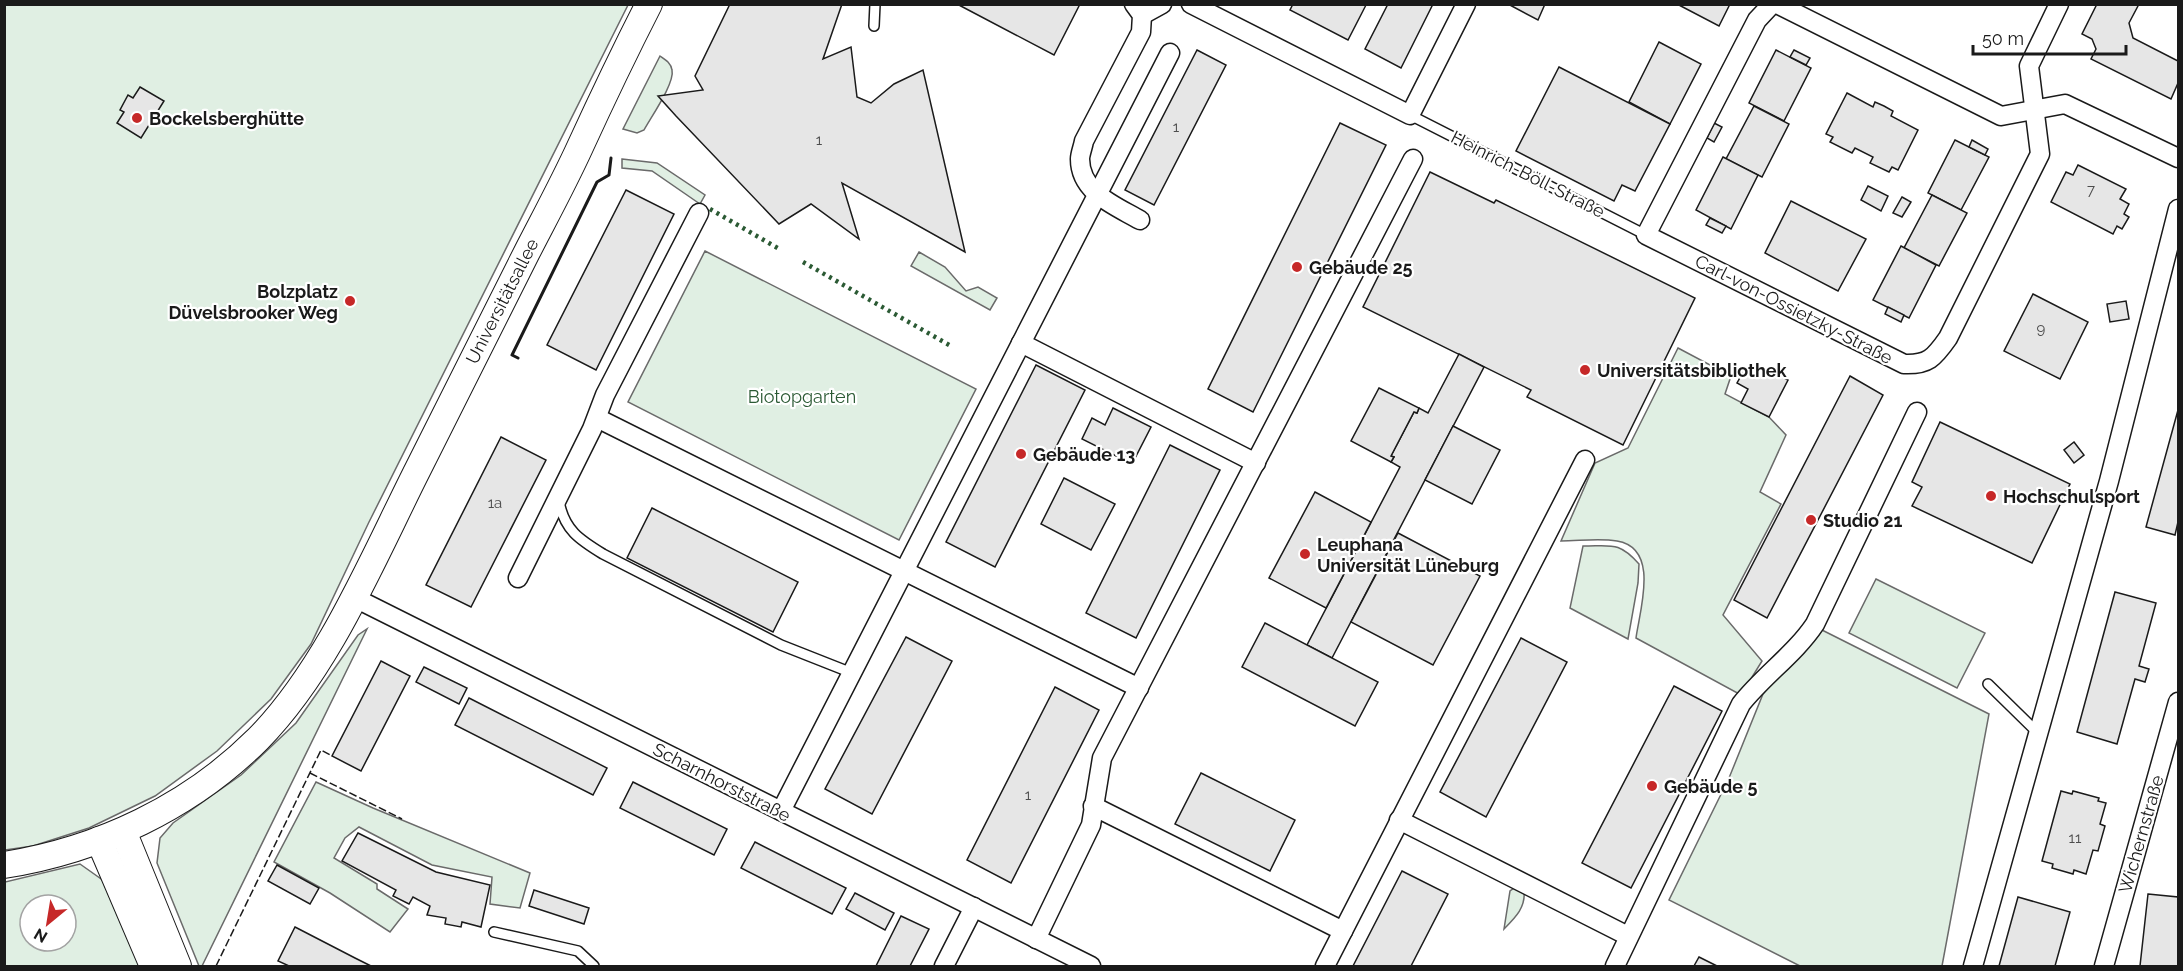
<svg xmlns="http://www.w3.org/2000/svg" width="2183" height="971" viewBox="0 0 2183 971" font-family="Raleway,sans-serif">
  <rect width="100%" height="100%" fill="#fff"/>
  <g fill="#e0efe3" stroke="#6a6a6a" stroke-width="1.5" fill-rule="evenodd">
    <path d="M4,5H628L369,522L311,644L271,699L217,751L155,796L89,828L33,846L5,850Z"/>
    <path d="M660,56C666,60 671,63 672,70C675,83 651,117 644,130L637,133L623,129Z"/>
    <path d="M622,159L657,163L705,195L700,204L652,171L622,168Z"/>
    <path d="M705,251L976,389L899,540L628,402Z"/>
    <path d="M919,252L945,267L966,291L978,287L997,298L990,310L911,266Z"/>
    <path d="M1678,348L1731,376L1725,394L1769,417L1786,435L1760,492L1781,504L1723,615L1762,661L1741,695L1636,638C1640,609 1660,548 1617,541C1599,538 1579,541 1561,541L1595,463L1628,448Z"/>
    <path d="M1583,546C1611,546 1619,541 1639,564L1638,583L1628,639L1570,608Z"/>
    <path d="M1876,579L1985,633L1957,688L1849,633Z"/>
    <path d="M1818,628L1989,714L1942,966H1800L1669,900L1729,778L1763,694Z"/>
    <path d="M367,629L202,966H199L157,863L160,838L173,823L241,775L296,723L358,635Z"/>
    <path d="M316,782L373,808L530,873L520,908L490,904L492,877L432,865L359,827L345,838L334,858L377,884V889L408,909L390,932L330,893L274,862Z"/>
    <path d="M80,864L111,886L142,966H5V882ZM30,905H66V941H30Z"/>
    <path d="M1517,886L1524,890C1526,907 1516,917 1504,929L1510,891Z"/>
  </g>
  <g fill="#e6e6e6" stroke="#1a1a1a" stroke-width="1.5">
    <path d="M730,4H842L823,59L851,47L857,97L871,103L894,84L923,70L965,252L842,183L859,239L811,204L779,224L676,116L658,96L703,90L695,76Z"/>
    <path d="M957,4H1080L1054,55Z"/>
    <path d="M1293,4H1365L1366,5L1348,40L1290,10Z"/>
    <path d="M1388,4H1433L1401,68L1365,49Z"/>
    <path d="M1508,4H1545L1538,20Z"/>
    <path d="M1677,4H1730L1719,26Z"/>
    <path d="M2097,4H2139L2129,23L2133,38L2178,61V83L2171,99L2091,59L2096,49L2092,39L2082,34Z"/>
    <path d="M1659,42L1701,64L1670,124L1629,102Z"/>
    <path d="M1197,50L1226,65L1154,205L1125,190Z"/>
    <path d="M1776,50L1811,68L1784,121L1749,103Z"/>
    <path d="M1794,50L1810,58L1806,65L1790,57Z"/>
    <path d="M1559,67L1670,124L1635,191L1622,185L1614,201L1516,151Z"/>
    <path d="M140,87L164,101L141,138L117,123L124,112L120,110L128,95L133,98Z"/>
    <path d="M1847,93L1873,107L1875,102L1884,106L1893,111L1891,116L1918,130L1898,170L1892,167L1889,172L1870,163L1873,157L1855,148L1852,153L1830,142L1833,137L1826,134Z"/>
    <path d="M1754,106L1789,124L1762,177L1726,159Z"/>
    <path d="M1340,123L1386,145L1253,412L1208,389Z"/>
    <path d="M1714,123L1722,127L1714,142L1707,138Z"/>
    <path d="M1955,140L1989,157L1961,210L1928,193Z"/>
    <path d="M1972,140L1988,149L1985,155L1969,147Z"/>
    <path d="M1723,157L1758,175L1731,229L1696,210Z"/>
    <path d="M2078,165L2126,189L2120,199L2129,204L2124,214L2129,217L2122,229L2117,226L2113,234L2051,202L2066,172L2073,175Z"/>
    <path d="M1430,172L1494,203L1496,200L1695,298L1623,445L1527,397L1531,390L1363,307Z"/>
    <path d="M1868,186L1888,196L1881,211L1861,200Z"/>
    <path d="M626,190L674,214L596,370L547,345Z"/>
    <path d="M1932,195L1967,213L1939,266L1904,248Z"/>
    <path d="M1902,197L1911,202L1902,217L1893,213Z"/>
    <path d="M1791,201L1866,239L1838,291L1765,253Z"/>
    <path d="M1710,218L1726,226L1722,233L1706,225Z"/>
    <path d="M1901,246L1936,265L1909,318L1873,300Z"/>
    <path d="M2033,294L2088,322L2060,379L2004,351Z"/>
    <path d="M2126,301L2129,319L2110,322L2107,304Z"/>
    <path d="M1888,307L1904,315L1901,322L1885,314Z"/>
    <path d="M1459,354L1484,367L1332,658L1307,645L1400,467L1391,462L1394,457L1391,456L1414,412L1417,413L1419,408L1428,413Z"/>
    <path d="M1036,365L1085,390L995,567L946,542Z"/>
    <path d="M1760,366L1788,380L1769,417L1741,403L1748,389L1737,383L1745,369L1755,374Z"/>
    <path d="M1850,376L1883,395L1767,618L1734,600Z"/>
    <path d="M1379,388L1419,408L1417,413L1414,412L1391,456L1394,457L1391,462L1351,441Z"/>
    <path d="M1113,408L1151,427L1132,464L1082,439L1092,418L1105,425Z"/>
    <path d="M2178,410V522L2175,535L2146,527Z"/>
    <path d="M1940,422L2070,484L2032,563L1912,506L1922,487L1912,482Z"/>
    <path d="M1453,426L1500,450L1472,504L1425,480Z"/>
    <path d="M501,437L546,460L471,607L426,585Z"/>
    <path d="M2074,442L2084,455L2074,463L2064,450Z"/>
    <path d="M1170,445L1220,470L1136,638L1086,613Z"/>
    <path d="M1064,478L1115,504L1091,550L1041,524Z"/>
    <path d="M1315,492L1371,522L1326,608L1269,578Z"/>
    <path d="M652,508L798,582L773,632L627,558Z"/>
    <path d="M1398,533L1480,576L1433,665L1351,622Z"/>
    <path d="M2115,592L2156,603L2139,666L2149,669L2145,682L2135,679L2117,744L2077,732Z"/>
    <path d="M1265,623L1378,682L1355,726L1242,667Z"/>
    <path d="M906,637L952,661L872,814L825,789Z"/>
    <path d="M1521,638L1567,662L1486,817L1440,792Z"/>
    <path d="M381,661L410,676L361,771L332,756Z"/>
    <path d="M424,667L467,688L459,704L416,682Z"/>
    <path d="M1674,686L1722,711L1631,888L1582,863Z"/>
    <path d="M1055,687L1099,710L1011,883L967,860Z"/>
    <path d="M469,698L607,768L593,795L455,725Z"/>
    <path d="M1201,773L1295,820L1270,871L1175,824Z"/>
    <path d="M633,782L727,829L714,855L620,808Z"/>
    <path d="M2061,791L2072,794L2073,791L2099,798L2098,801L2106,803L2100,824L2105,826L2098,851L2093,850L2086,874L2074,870L2073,874L2052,868L2053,864L2042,861Z"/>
    <path d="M358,833L436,872L490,885L481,927L462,922L461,927L445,924L446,918L427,915L430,906L413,897L409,904L393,896L396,890L342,861Z"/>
    <path d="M755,842L846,888L832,914L741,868Z"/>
    <path d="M277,865L319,888L310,904L268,881Z"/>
    <path d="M1402,871L1448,894L1411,966H1353Z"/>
    <path d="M534,890L589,908L584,924L529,906Z"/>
    <path d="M855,893L894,913L885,930L846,909Z"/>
    <path d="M2148,894L2178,897V966H2140Z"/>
    <path d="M2018,897L2070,912L2055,966H1999Z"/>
    <path d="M901,916L929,929L910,966H876Z"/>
    <path d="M295,927L355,958L371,966H289L278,961Z"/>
    <path d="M1699,957L1717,966H1694Z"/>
  </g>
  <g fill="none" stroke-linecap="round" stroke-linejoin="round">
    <g stroke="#1a1a1a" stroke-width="12">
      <g id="lane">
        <path d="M874,26L875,4"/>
        <path d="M1410,115L1646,235"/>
        <path d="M559,501C564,530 580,540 603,554L781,645L852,673"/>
        <path d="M1988,684L2038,733"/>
        <path d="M494,932L578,951L594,966"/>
      </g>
    </g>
    <g stroke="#1a1a1a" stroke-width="21">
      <g id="street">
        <path d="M1134,4L1142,15L1141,32L1084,141C1083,147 1080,154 1080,159C1080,193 1116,206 1140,220"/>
        <path d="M1191,4L1410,115L1466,4"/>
        <path d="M1772,4L1757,20L1646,235L1904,364C1928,365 1934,358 1948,338L2040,154L2029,66L2059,4"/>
        <path d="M1777,4L2001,116L2065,104L2178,158"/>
        <path d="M1142,15L1162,4"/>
        <path d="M1021,343L1256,463"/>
        <path d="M597,418L1139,688"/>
        <path d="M518,578L592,429L605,395L699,213"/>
        <path d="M353,597L1091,966"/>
        <path d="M1093,806L1343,931"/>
        <path d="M781,811L1170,53"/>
        <path d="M1399,820L1628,936"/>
        <path d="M1036,939L1091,825L1102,758L1413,159"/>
        <path d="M944,966L974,907"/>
        <path d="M1325,966L1585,460"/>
        <path d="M1615,966L1741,704C1764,675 1795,654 1815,624L1917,412"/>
        <path d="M1973,966L2109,481L2178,209"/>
        <path d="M2104,966L2178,702"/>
      </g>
    </g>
    <g stroke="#1a1a1a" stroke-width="28">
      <g id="secondary">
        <path d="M123,831L178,966"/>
        <path d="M99,840L153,966"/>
        <path d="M4,865C99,850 190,807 258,739C328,668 373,558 418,469C454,397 491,324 527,252C545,217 564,182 580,147C602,99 625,51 649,4"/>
      </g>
    </g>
    <use href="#lane" stroke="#fff" stroke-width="9"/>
    <use href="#street" stroke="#fff" stroke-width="18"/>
    <use href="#secondary" stroke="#fff" stroke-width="26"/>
    <g stroke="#2b5a34" stroke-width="4.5" stroke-dasharray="3 4.5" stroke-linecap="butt">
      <path d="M710,209L781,250"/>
      <path d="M803,262L951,346"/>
    </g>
    <g stroke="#1a1a1a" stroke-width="1.5" stroke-dasharray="8 3" stroke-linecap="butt">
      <path d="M310,773L402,819"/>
      <path d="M216,966L321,750L332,756"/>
    </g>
    <path stroke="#1a1a1a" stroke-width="3" d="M518,358L512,355L597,182L609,175L611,158"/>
  </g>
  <g fill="#c62828" stroke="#fff" stroke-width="2">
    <circle cx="137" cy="118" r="6"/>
    <circle cx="1297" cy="267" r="6"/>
    <circle cx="350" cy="301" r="6"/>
    <circle cx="1585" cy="370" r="6"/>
    <circle cx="1021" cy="454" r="6"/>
    <circle cx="1991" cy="496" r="6"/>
    <circle cx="1811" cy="520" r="6"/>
    <circle cx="1305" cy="554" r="6"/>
    <circle cx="1652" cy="786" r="6"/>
  </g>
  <g text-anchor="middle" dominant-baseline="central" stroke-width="4.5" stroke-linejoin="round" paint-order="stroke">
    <g font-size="15" fill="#4d4d4d">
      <text x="1176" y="127">1</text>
      <text x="819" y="140">1</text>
      <text x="2091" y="190">7</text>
      <text x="2041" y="329">9</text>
      <text x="495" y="503">1a</text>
      <text x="1028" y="795">1</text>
      <text x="2075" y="838">11</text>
    </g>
    <g font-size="18" font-weight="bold" fill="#1a1a1a" stroke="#fff" text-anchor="start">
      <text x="149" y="118">Bockelsberghütte</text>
      <text x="1309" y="267">Gebäude 25</text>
      <text x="338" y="291" text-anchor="end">Bolzplatz<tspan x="338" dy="21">Düvelsbrooker Weg</tspan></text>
      <text x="1597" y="370">Universitätsbibliothek</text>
      <text x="1033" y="454">Gebäude 13</text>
      <text x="2003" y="496">Hochschulsport</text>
      <text x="1823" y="520">Studio 21</text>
      <text x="1317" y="544">Leuphana<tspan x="1317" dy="21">Universität Lüneburg</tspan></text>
      <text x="1664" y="786">Gebäude 5</text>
    </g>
    <g font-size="18" fill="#1a1a1a" stroke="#fff">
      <text transform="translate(1528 174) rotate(27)">Heinrich-Böll-Straße</text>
      <text transform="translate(502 301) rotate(-63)">Universitätsallee</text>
      <text transform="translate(1794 309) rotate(27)">Carl-von-Ossietzky-Straße</text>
      <text transform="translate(722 782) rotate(27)">Scharnhorststraße</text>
      <text transform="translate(2141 834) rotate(-74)">Wichernstraße</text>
    </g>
    <g font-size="18" fill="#2b5a34" stroke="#fff">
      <text x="802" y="396">Biotopgarten</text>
    </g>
  </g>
  <rect width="2183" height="971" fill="none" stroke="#1a1a1a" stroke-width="12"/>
  <g transform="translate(48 923) rotate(210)"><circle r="28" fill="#ffffff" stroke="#a3a3a3" stroke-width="1.5"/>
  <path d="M0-4.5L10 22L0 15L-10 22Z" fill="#c62828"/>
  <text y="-9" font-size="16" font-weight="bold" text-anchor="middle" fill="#1a1a1a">N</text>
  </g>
  <path d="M1973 45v9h153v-9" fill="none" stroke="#1a1a1a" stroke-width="3"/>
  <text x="1982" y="45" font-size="18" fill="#1a1a1a" stroke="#ffffff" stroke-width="4.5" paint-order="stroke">50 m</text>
</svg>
